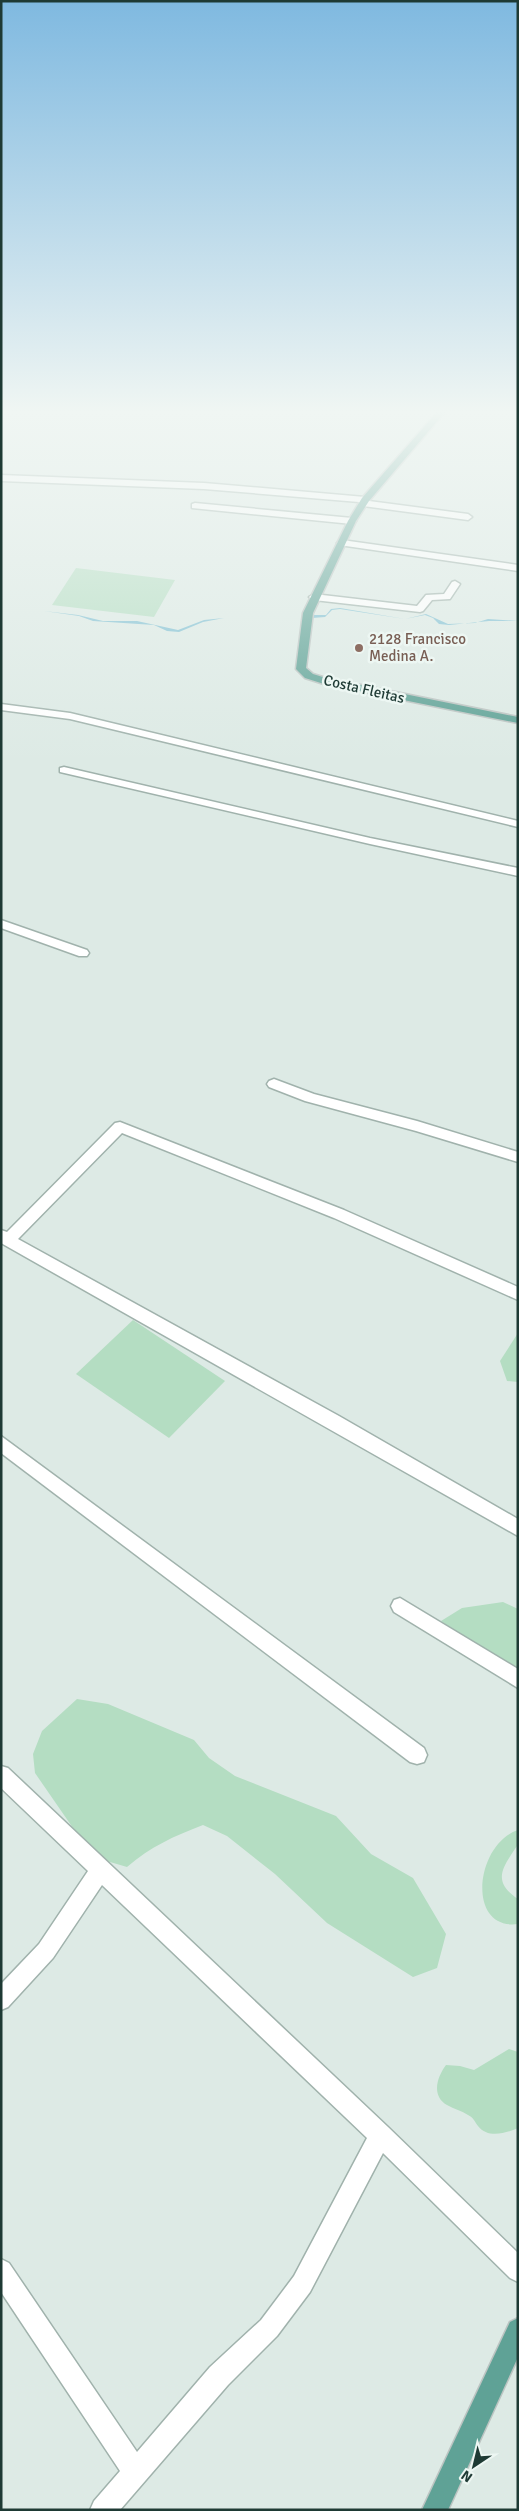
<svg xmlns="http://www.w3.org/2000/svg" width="519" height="2511" viewBox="0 0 519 2511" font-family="Signika,sans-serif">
  <rect width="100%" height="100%" fill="#ddeae5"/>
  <g fill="#b4ddc2">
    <path d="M76,568L175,580L154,617L52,605Z"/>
    <path d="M133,1320L225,1381L169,1438L76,1374Z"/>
    <path d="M518,1333V1382L507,1381L500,1361Z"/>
    <path d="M503,1602L518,1609V1670L489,1655L441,1621L462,1608Z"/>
    <path d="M77,1699L108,1704L194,1740L209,1758L235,1776L336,1816L371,1854L413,1878L446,1934L437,1968L413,1977L327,1923L275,1874L227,1836L203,1825C174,1836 150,1847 127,1867L93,1857L35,1773L33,1754L42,1731Z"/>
    <path d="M518,1830C518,1834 519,1842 517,1846C503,1867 491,1881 518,1899V1924C466,1931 475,1844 518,1830Z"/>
    <path d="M509,2049L518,2052V2128C506,2133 488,2139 478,2126C475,2122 473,2117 468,2115C462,2111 454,2109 447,2105C431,2096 437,2077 446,2065L460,2066L474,2070Z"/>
  </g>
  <g fill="#81c0d3">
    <path d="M340,608L405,619L426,614L448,624L475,623L488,619L518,621H489L449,625L439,624L433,618L425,615L405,619L340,609L332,610L325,617L312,618L313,615H326L331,609Z"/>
    <path d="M44,611L78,615L103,621H137L178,630L204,620L224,618L203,622L179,632L167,631L154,625L93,621L79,616Z"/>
  </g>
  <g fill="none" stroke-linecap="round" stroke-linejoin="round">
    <g stroke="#a0b2ac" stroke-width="3">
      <g id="minor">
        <path d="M1,475L204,483L365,497L369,501L468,514L472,517L468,520L363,506L359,502L204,489L1,481Z"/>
        <path d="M195,503L352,518L356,521L352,524L192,508V504Z"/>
        <path d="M342,540L518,565V571L339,545L337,543Z"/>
        <path d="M455,581L460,584L450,599L432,600L423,611L420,612L314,600L309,597L314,594L417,606L426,595L444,594L452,582Z"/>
        <path d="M1,704L70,713L518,821V827L70,719L1,710Z"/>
        <path d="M64,767L370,838L518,868V876L370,844L60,772V768Z"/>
        <path d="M1,920L87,950L89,953L87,956H79L1,928Z"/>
        <path d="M274,1079L314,1094L417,1121L518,1152V1162L416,1131L305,1101L269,1087L267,1084L269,1081Z"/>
        <path d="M120,1122L344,1210L518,1287V1300L334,1218L122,1133L18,1239L339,1416L518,1519V1536L1,1243V1230L7,1232L115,1123Z"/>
        <path d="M1,1436L424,1748L427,1755L424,1762L417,1764L410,1762L1,1453Z"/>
        <path d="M400,1598L518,1669V1688L394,1612L391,1606L394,1600Z"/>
        <path d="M1,1766L8,1768L388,2127L518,2253V2282L510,2278L383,2153L310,2292L277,2336L228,2385L120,2510H90L94,2501L120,2471L1,2292V2259L9,2263L137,2452L210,2367L261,2320L294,2276L367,2138L102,1885L53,1958L8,2007L1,2010V1984L39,1944L88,1871L1,1788Z"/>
      </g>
    </g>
    <g stroke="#bcc4c2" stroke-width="3">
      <g id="major">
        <path d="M437,412H445L369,501L356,521L313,613L306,668L313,674L326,678L518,717V723L324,684L305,678L296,669L303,613L348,521L362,498Z"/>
        <path d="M518,2318V2357L448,2510H422L510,2322Z"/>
      </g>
    </g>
    <use href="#minor" fill="#fff" fill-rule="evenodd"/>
    <use href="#major" fill="#5fa296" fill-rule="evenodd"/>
  </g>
  <linearGradient id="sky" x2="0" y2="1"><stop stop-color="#7fb9e0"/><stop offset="0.54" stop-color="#f0f6f3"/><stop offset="1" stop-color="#f0f6f3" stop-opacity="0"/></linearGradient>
  <rect width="519" height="763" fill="url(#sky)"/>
  <circle fill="#8d6e63" stroke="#edf7f3" stroke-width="2" cx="359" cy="648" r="5"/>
  <g text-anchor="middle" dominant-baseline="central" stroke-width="5" stroke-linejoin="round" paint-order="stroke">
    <g font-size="15" fill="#785e54" stroke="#edf7f3" text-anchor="start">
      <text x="369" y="639">2128 Francisco<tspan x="369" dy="17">Medina A.</tspan></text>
    </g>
    <g font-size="15" fill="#1e3a34" stroke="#edf7f3">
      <text transform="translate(364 689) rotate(13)">Costa Fleitas</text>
    </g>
  </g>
  <rect width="519" height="2511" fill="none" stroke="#1e3a34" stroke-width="5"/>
  <g transform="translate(474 2466) rotate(215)" stroke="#edf7f3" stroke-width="4" paint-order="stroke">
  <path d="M0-4L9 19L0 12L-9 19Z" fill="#1e3a34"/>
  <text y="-8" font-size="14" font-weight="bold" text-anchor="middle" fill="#1e3a34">N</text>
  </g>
</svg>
